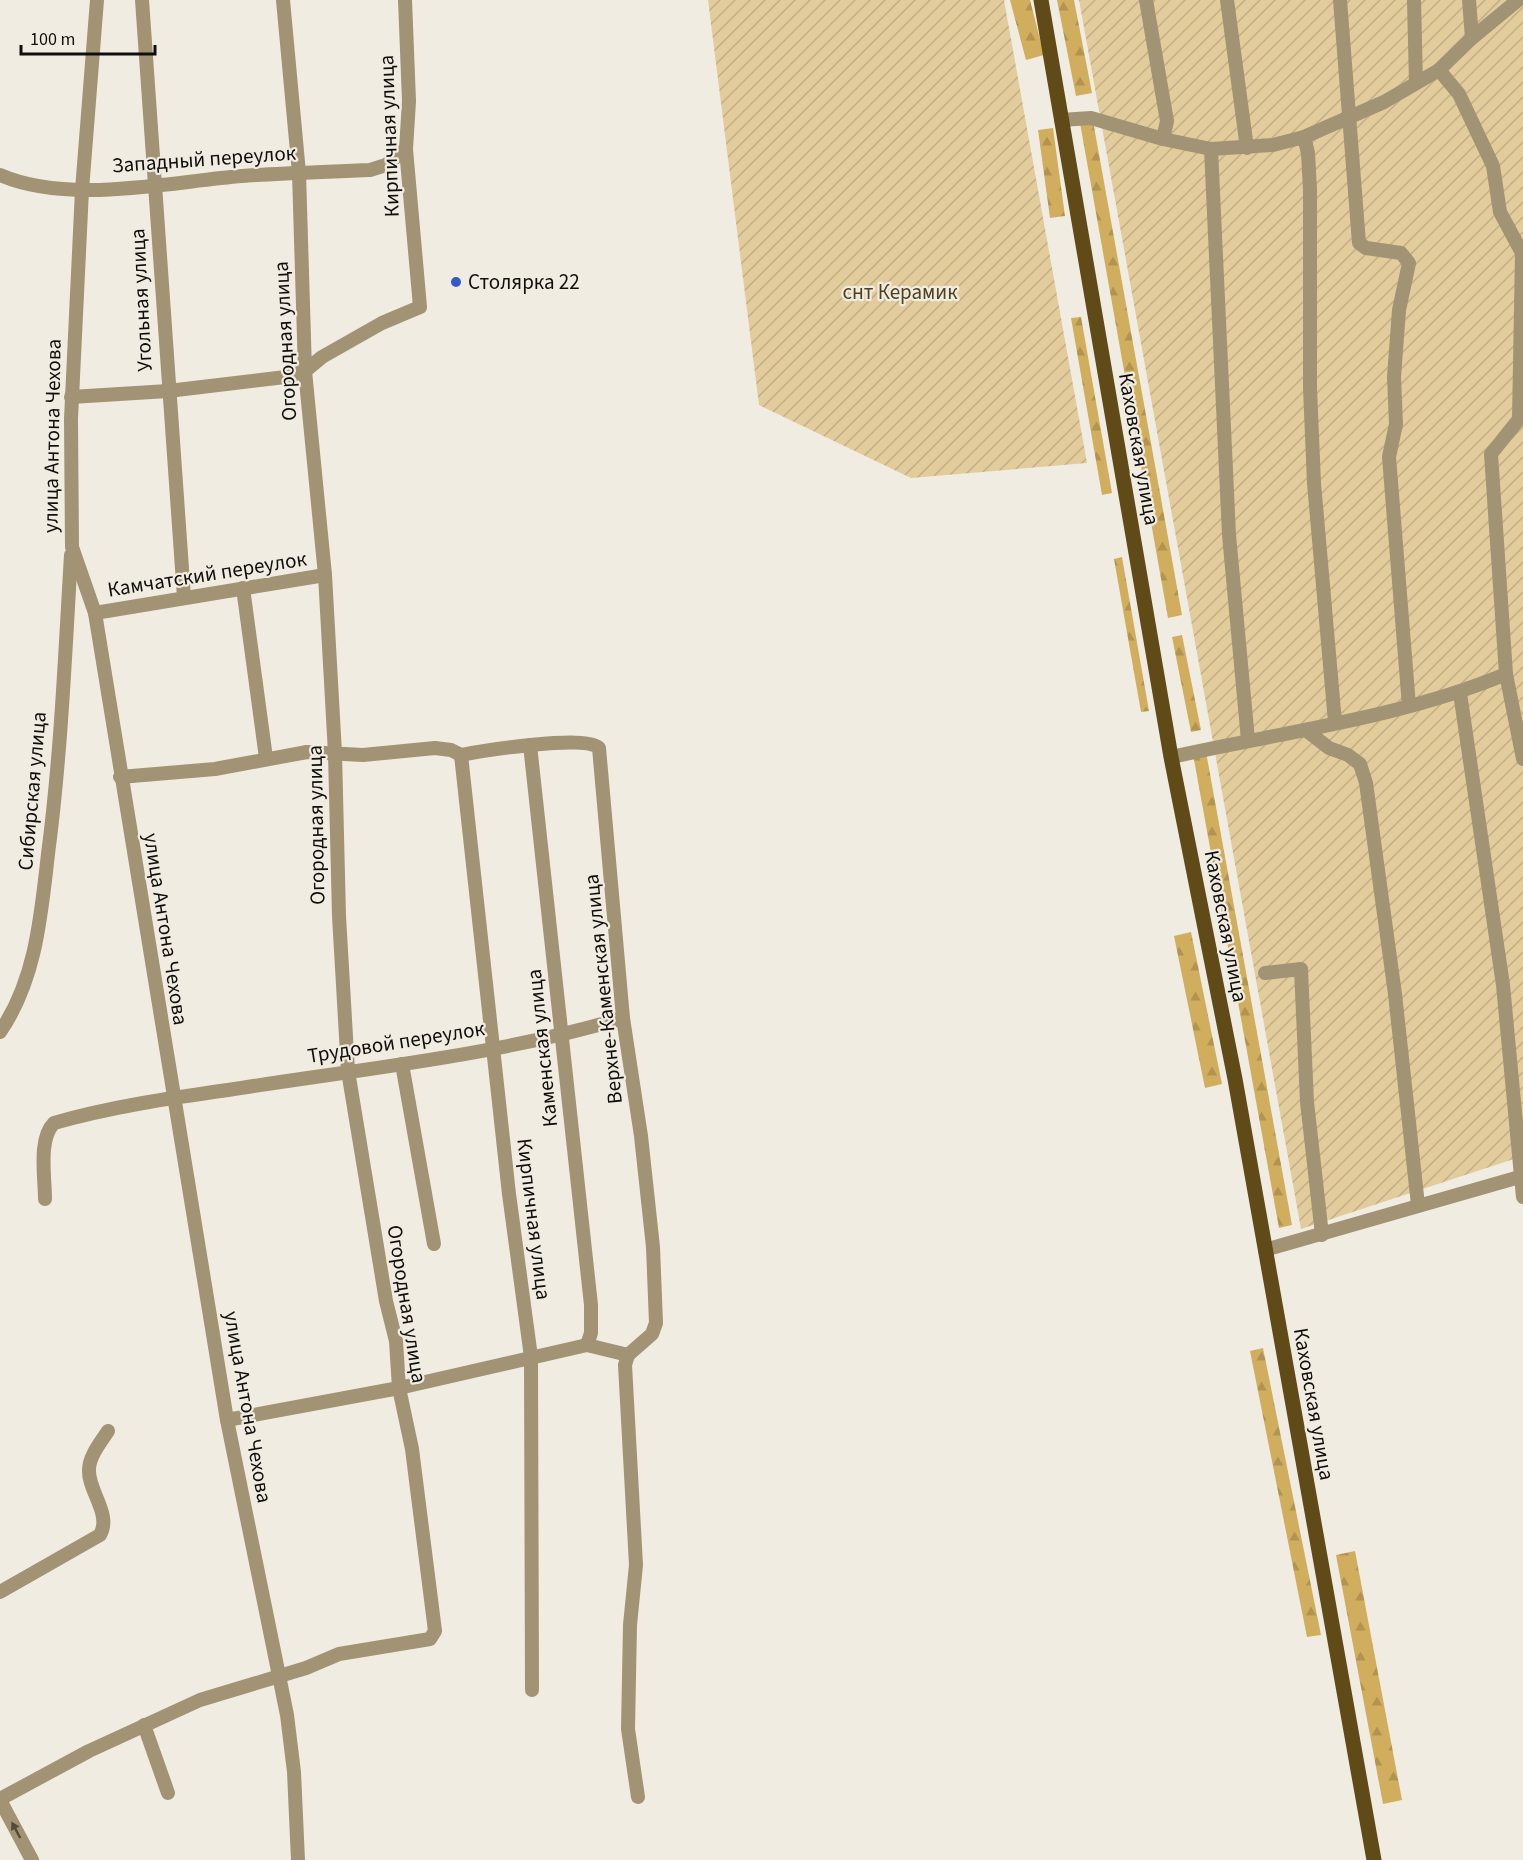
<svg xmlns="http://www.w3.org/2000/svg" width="1523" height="1860" viewBox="0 0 1523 1860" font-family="'Source Sans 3',sans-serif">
  <defs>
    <pattern id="forest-firs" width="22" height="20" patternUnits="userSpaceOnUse" patternTransform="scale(1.5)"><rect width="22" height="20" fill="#d0ae5e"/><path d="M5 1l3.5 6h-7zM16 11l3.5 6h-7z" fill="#b29450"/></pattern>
    <pattern id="garden-furrows" width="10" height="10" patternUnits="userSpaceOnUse" patternTransform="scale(1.5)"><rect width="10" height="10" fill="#e2cc9c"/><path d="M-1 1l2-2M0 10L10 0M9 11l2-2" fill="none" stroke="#c1ae85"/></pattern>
  </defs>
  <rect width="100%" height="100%" fill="#f1ece2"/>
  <g fill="url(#forest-firs)">
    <path d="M1010,0H1030L1044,55L1026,60Z"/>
    <path d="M1057,0H1074L1092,93L1076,96Z"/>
    <path d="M1093,121L1182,615L1168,618L1080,123Z"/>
    <path d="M1053,128L1065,216L1050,218L1038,130Z"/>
    <path d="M1081,317L1112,493L1102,495L1071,318Z"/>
    <path d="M1122,557L1149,711L1141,712L1114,559Z"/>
    <path d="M1182,635L1201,730L1191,732L1172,637Z"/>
    <path d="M1206,752L1292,1225L1279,1228L1193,754Z"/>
    <path d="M1191,932L1222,1084L1205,1088L1174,936Z"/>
    <path d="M1263,1348L1321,1635L1307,1637L1250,1351Z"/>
    <path d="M1355,1551L1402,1800L1383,1804L1336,1555Z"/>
  </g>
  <g fill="url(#garden-furrows)">
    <path d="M708,0H1004L1087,463L911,478L759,405Z"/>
    <path d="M1079,0H1523V1156L1301,1229Z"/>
  </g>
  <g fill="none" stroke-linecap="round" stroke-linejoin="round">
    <g stroke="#a19373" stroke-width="14">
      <path d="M97,0L82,190L71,419L72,547L95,613L227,1420L287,1715L294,1772L298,1860"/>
      <path d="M142,0L184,597"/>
      <path d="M1146,0L1167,121L1163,139"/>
      <path d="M1227,0L1247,148"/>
      <path d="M1340,0L1359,243L1366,248L1401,253L1409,263L1399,310L1394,377L1396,424L1389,457L1409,706"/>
      <path d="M1414,0L1416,83"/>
      <path d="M1469,0L1472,38"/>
      <path d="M1439,70L1459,94L1493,166L1500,212L1522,253L1519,419L1491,454L1506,674L1523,759"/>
      <path d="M1061,120L1091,118L1163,139L1211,149L1273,145L1304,137L1384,102L1439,70L1472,38L1518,0"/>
      <path d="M1304,137L1308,153L1310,190V388L1314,483L1335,722"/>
      <path d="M1211,149L1229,535L1248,740"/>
      <path d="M0,175C69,205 168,182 242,176C284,173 327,172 370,170L386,165L406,149"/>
      <path d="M71,397L168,391L285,377L305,371L322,357L382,323L420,307L406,149L409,101L405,0"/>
      <path d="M243,588L266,758"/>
      <path d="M95,613L325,575"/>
      <path d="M1460,693L1503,985L1523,1197"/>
      <path d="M1307,731L1329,748L1348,755L1360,764L1366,783L1395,994L1418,1205"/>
      <path d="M530,745L591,1305V1333L587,1345"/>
      <path d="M461,755L509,1194L531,1357L532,1690"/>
      <path d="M461,755C481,751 588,734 599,748L623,1018L641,1136L653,1247L656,1323L652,1334L628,1355"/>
      <path d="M1171,757C1283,732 1400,718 1506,674"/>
      <path d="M120,777L215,769L307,752L363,755L435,748L451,750L461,755"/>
      <path d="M1265,973L1301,969L1307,1102L1322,1235"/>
      <path d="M0,1032C36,980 41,915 48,854C61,755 65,655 71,555"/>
      <path d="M402,1064L434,1244"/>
      <path d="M45,1199C45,1177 38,1139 54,1123C110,1107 170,1098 228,1090C360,1069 495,1056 623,1018"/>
      <path d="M1265,1250L1523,1176"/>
      <path d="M628,1355L625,1365L636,1565L630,1625L628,1729L638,1797"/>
      <path d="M227,1420L399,1388L587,1345L628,1355"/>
      <path d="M0,1592L100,1535C112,1514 88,1491 89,1470C89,1456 101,1442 108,1431"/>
      <path d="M144,1725L168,1793"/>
      <path d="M0,1799L89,1751L200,1700L306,1668L339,1654L430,1639L435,1631L412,1449L399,1388L396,1341L386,1301L348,1071L339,916L335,753L325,575L305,371L299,173L283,0"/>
      <path d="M0,1800L32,1860"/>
    </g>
    <path stroke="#5f4a18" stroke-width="15" d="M1041,0L1171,757L1235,1079L1374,1860"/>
  </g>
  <defs><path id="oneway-solid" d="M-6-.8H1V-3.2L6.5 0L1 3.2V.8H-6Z" transform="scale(1.5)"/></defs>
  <use fill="#524a3a" href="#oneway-solid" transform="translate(16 1830) rotate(-118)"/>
  <circle fill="#3358c8" stroke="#f1ece2" stroke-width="2" cx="456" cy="282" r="6"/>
  <g text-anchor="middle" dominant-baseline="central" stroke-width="4.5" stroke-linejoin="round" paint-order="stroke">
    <g font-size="21" fill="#110f0c" stroke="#f1ece2">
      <text transform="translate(389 136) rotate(-92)">Кирпичная улица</text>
      <text transform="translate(204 159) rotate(-4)">Западный переулок</text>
      <text transform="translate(141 300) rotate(-93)">Угольная улица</text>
      <text transform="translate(285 341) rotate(-93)">Огородная улица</text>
      <text transform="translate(52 436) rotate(-89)">улица Антона Чехова</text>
      <text transform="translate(1139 449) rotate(80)">Каховская улица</text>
      <text transform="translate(207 574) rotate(-9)">Камчатский переулок</text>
      <text transform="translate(32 791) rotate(-85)">Сибирская улица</text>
      <text transform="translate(316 825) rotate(-91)">Огородная улица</text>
      <text transform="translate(1226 926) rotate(79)">Каховская улица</text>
      <text transform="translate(166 929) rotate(81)">улица Антона Чехова</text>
      <text transform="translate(603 989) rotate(-96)">Верхне-Каменская улица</text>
      <text transform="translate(396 1042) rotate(-9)">Трудовой переулок</text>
      <text transform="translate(542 1048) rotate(-96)">Каменская улица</text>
      <text transform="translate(534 1219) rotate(83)">Кирпичная улица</text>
      <text transform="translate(407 1304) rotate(81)">Огородная улица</text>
      <text transform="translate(1314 1404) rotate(80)">Каховская улица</text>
      <text transform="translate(248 1407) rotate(80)">улица Антона Чехова</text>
    </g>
    <g font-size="21" fill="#110f0c" stroke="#f1ece2" text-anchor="start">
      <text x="468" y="282">Столярка 22</text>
    </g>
    <g font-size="21" fill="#4f401e" stroke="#f1ece2">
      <text x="900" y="292">снт Керамик</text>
    </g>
  </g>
  <path d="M21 45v9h134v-9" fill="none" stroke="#110f0c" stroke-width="3"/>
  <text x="30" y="45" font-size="18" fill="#110f0c" stroke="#f1ece2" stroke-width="4.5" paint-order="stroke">100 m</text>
</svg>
